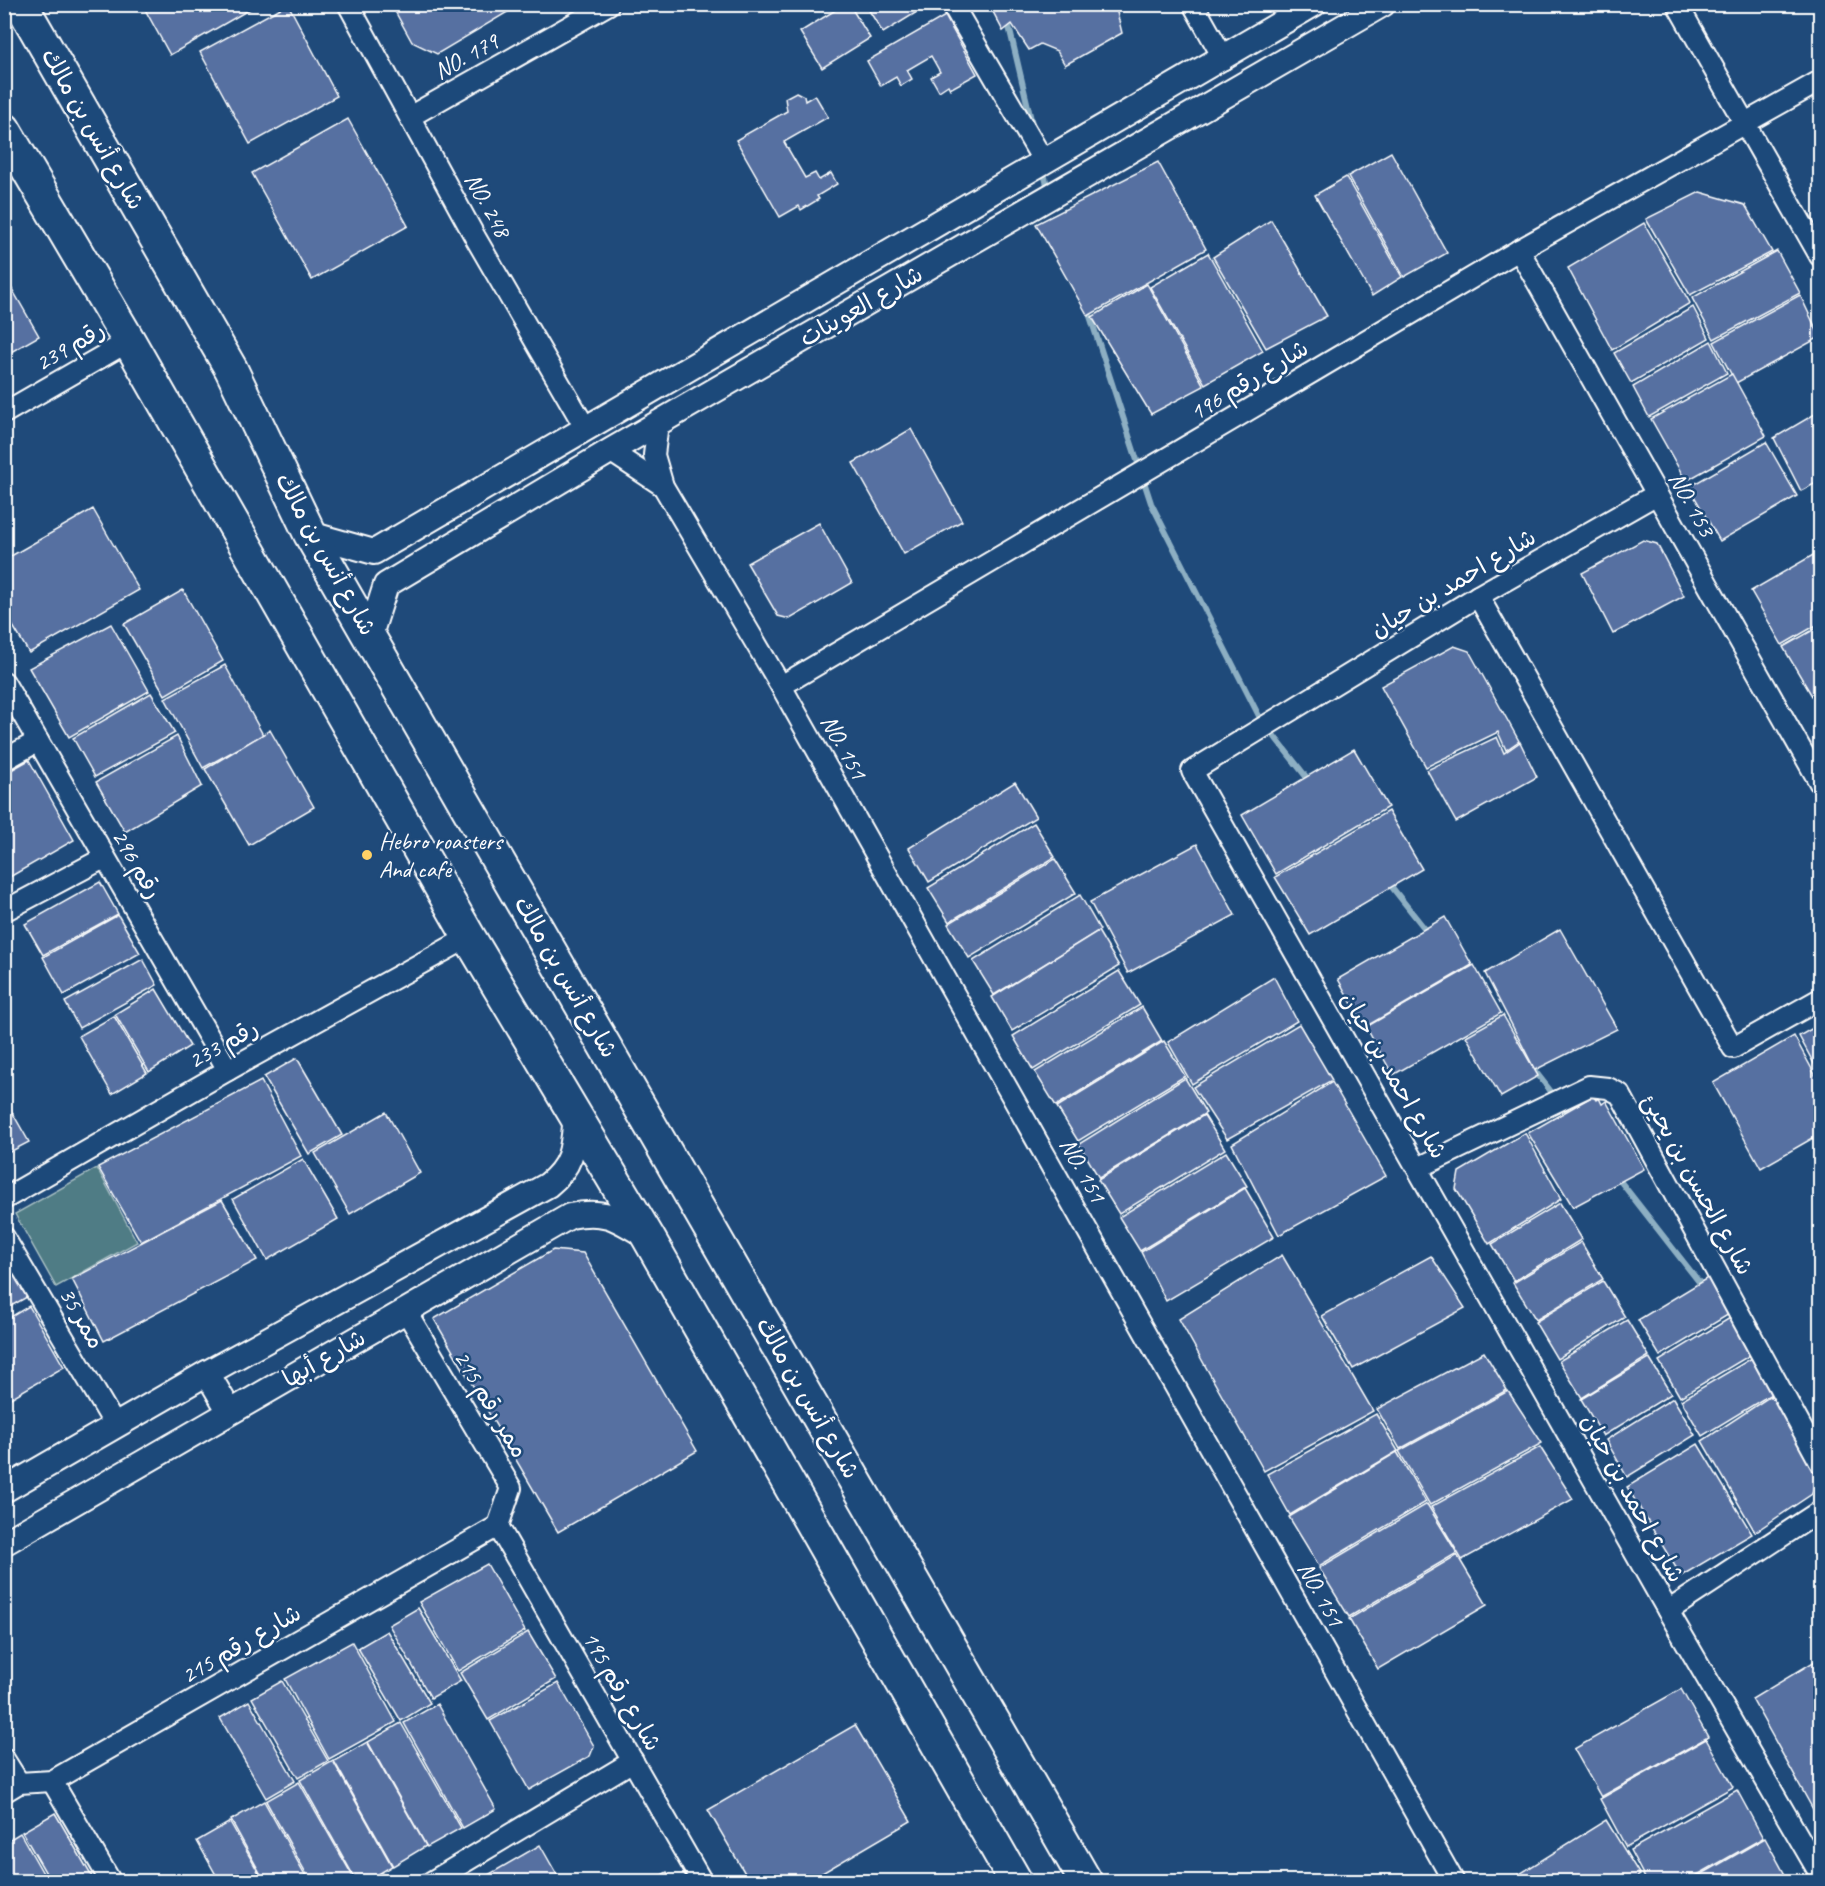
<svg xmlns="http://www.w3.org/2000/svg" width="1825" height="1886" viewBox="0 0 1825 1886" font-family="Caveat,'Playpen Sans Arabic',sans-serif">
  <rect width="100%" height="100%" fill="#1f4a7a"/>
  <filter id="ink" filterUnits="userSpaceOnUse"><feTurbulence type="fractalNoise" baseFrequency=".0167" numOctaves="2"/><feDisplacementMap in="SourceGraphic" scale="12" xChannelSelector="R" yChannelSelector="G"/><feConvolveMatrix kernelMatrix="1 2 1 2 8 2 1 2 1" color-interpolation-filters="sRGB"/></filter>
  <g filter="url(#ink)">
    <path fill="#4f7c85" stroke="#a7bec2" stroke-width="1.5" d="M97,1168L137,1242L56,1287L15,1214Z"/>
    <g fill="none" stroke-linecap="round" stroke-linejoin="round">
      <g stroke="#8dafc3" stroke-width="6">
        <path d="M1007,18L1033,128"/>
        <path d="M1043,170L1049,192"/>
        <path d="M1088,310L1151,503L1260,718L1311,783"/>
        <path d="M1387,881L1429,934"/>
        <path d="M1531,1066L1571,1117"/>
        <path d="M1617,1177L1703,1287"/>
      </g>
    </g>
    <g fill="#5670a1" stroke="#fff" stroke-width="1.5">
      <path d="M142,4H259L170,55Z"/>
      <path d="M288,4L337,96L250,144L200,52Z"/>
      <path d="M391,4H521L437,54L412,42Z"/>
      <path d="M845,4H849L870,38L822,68L800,32Z"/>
      <path d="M865,4H930L883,33Z"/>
      <path d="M989,4H1115L1122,33L1065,65L1057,51L1040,44L1029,50L1012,24L1003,31Z"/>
      <path d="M945,16L977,74L950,89L948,85L939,91L931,77L940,72L931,56L907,70L912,79L901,86L896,77L881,86L867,61Z"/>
      <path d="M796,92L804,96L805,101L815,95L828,117L784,142L805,178L815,173L819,180L831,173L837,184L817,196L819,199L801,210L799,206L780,217L736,140L787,111L785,98Z"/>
      <path d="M348,119L408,226L312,280L252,173Z"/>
      <path d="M1391,152L1447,253L1404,277L1348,176Z"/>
      <path d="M1158,162L1206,249L1088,316L1036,224Z"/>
      <path d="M1346,177L1402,277L1372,296L1315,195Z"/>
      <path d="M1700,192L1745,205L1772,252L1690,295L1646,219Z"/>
      <path d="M1271,220L1327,316L1266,348L1213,257Z"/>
      <path d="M1644,223L1690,303L1612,350L1568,268Z"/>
      <path d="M1777,251L1800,293L1714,339L1692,298Z"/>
      <path d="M1208,253L1263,351L1205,384L1150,287Z"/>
      <path d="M4,275L39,336L4,356Z"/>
      <path d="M1147,284L1204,386L1151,414L1092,317Z"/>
      <path d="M1800,295L1820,337L1736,383L1714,342Z"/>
      <path d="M1693,307L1709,338L1631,383L1614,353Z"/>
      <path d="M1711,341L1727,373L1649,417L1633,387Z"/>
      <path d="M1732,374L1766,436L1686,481L1651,419Z"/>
      <path d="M1820,411V481L1801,491L1774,438Z"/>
      <path d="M911,429L962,521L904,554L853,463Z"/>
      <path d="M1766,442L1797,496L1720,541L1689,487Z"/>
      <path d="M93,509L139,590L29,653L4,611V560Z"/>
      <path d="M819,523L852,583L790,619L778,616L747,563Z"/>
      <path d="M1643,540L1657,544L1684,596L1613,634L1582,573Z"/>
      <path d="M1820,551V623L1782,645L1751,591Z"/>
      <path d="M183,590L223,661L165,695L124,624Z"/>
      <path d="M111,624L149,691L69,737L29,668Z"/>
      <path d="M1820,626V698L1815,701L1783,647Z"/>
      <path d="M1454,646L1469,651L1519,741L1506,750L1498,732L1426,767L1381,686Z"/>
      <path d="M225,665L263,735L203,768L165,698Z"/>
      <path d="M151,693L175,733L95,777L73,738Z"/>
      <path d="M270,730L314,807L249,845L205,769Z"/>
      <path d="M177,736L202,786L125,832L96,782Z"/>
      <path d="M1497,737L1504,753L1520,742L1537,777L1456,822L1427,770Z"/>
      <path d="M1354,749L1388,807L1276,874L1242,815Z"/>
      <path d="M29,760L74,840L8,878L4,872V774Z"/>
      <path d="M1015,782L1036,817L929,882L909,848Z"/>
      <path d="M1388,811L1422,869L1310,935L1275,877Z"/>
      <path d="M1034,823L1055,857L949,922L928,888Z"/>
      <path d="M1197,844L1235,915L1128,973L1090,902Z"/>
      <path d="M1055,859L1076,893L969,958L948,924Z"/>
      <path d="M100,882L118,914L43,955L25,924Z"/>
      <path d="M1080,895L1100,930L994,995L973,961Z"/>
      <path d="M118,915L140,953L64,995L43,957Z"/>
      <path d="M1445,917L1472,965L1365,1027L1338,979Z"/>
      <path d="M1560,929L1617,1029L1535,1070L1485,973Z"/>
      <path d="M1098,931L1119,966L1012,1031L992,997Z"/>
      <path d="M143,959L157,985L79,1028L65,1002Z"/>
      <path d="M1474,965L1501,1013L1393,1075L1366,1027Z"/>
      <path d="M1119,971L1140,1005L1033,1070L1013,1036Z"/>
      <path d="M1274,977L1297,1021L1192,1084L1168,1042Z"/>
      <path d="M156,989L190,1046L149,1072L115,1014Z"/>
      <path d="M1142,1007L1162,1041L1056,1106L1035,1072Z"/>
      <path d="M1503,1015L1538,1076L1501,1097L1466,1036Z"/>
      <path d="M114,1016L147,1073L112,1094L79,1036Z"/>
      <path d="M1299,1024L1332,1080L1227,1139L1193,1087Z"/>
      <path d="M1820,1024V1075L1799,1036Z"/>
      <path d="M1794,1036L1820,1084V1134L1761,1168L1713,1083Z"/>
      <path d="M1164,1041L1185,1076L1078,1141L1057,1107Z"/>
      <path d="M297,1058L342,1135L309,1154L264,1077Z"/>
      <path d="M1185,1078L1206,1113L1099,1178L1079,1144Z"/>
      <path d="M261,1081L301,1156L141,1242L98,1167Z"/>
      <path d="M1332,1082L1386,1176L1279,1235L1232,1144Z"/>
      <path d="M1593,1096L1596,1100L1599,1098L1602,1104L1606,1101L1644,1169L1573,1207L1528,1133Z"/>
      <path d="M4,1098L29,1142L4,1155Z"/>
      <path d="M386,1112L420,1173L350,1214L315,1153Z"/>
      <path d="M1204,1115L1225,1149L1119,1214L1098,1180Z"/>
      <path d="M1525,1133L1561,1199L1489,1244L1456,1189L1459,1172Z"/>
      <path d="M1226,1152L1247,1186L1140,1251L1119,1217Z"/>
      <path d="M303,1159L338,1219L267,1260L233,1199Z"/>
      <path d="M1245,1188L1274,1237L1166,1301L1141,1252Z"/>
      <path d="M222,1200L257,1260L104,1341L72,1279Z"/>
      <path d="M1560,1203L1582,1239L1514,1281L1492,1244Z"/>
      <path d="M1581,1242L1603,1279L1536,1320L1513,1283Z"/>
      <path d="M553,1250L583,1253L697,1451L558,1532L434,1319Z"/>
      <path d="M1282,1255L1373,1411L1264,1471L1179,1319Z"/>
      <path d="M4,1256L27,1297L4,1310Z"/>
      <path d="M1431,1256L1465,1308L1353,1369L1322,1316Z"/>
      <path d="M1709,1277L1731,1313L1660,1356L1638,1320Z"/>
      <path d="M1603,1281L1625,1317L1557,1359L1535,1322Z"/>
      <path d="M29,1306L64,1367L4,1402V1321Z"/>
      <path d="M1730,1318L1752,1354L1680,1397L1659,1361Z"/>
      <path d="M1627,1320L1649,1356L1582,1398L1559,1361Z"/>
      <path d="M1484,1352L1507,1390L1400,1449L1377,1409Z"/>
      <path d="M1649,1358L1671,1394L1603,1436L1581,1399Z"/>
      <path d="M1752,1358L1773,1393L1702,1436L1681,1400Z"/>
      <path d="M1508,1391L1542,1443L1430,1505L1399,1451Z"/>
      <path d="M1772,1395L1817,1471L1812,1494L1755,1532L1702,1441Z"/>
      <path d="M1673,1398L1695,1435L1627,1477L1606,1440Z"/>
      <path d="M1376,1414L1398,1451L1290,1515L1267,1474Z"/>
      <path d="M1698,1444L1752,1534L1681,1576L1627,1487Z"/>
      <path d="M1540,1447L1573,1499L1462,1560L1431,1507Z"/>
      <path d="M1397,1452L1426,1502L1319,1566L1289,1517Z"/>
      <path d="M1427,1504L1457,1553L1349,1617L1319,1568Z"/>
      <path d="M1457,1555L1487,1605L1378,1669L1349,1619Z"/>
      <path d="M487,1564L525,1631L458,1671L419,1602Z"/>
      <path d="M418,1608L461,1681L431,1698L389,1625Z"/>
      <path d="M387,1631L430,1703L401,1721L358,1648Z"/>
      <path d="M528,1632L556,1679L488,1720L460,1673Z"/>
      <path d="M352,1642L396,1722L329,1759L285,1679Z"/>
      <path d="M1820,1658V1822L1752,1699Z"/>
      <path d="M282,1681L328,1761L298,1778L252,1698Z"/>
      <path d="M558,1683L594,1746L590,1756L529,1790L490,1721Z"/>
      <path d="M1681,1689L1708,1737L1601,1797L1574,1749Z"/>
      <path d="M249,1701L295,1781L266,1798L220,1718Z"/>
      <path d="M437,1704L496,1809L463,1828L404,1723Z"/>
      <path d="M401,1723L461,1828L427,1847L368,1742Z"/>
      <path d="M855,1725L911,1821L807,1882H750L708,1810Z"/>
      <path d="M1706,1739L1733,1787L1626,1847L1600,1799Z"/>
      <path d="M367,1742L426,1846L393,1866L334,1761Z"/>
      <path d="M333,1761L392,1866L365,1882H357L300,1780Z"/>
      <path d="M299,1782L356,1882H311L266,1801Z"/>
      <path d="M1737,1790L1763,1838L1685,1882H1647L1630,1850Z"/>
      <path d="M264,1801L309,1882H265L231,1820Z"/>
      <path d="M55,1813L95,1882H51L22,1832Z"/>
      <path d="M1606,1820L1640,1875L1629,1882H1507Z"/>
      <path d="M230,1822L264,1882H220L197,1841Z"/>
      <path d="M20,1833L48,1882H4V1843Z"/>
      <path d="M1765,1838L1789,1882H1688Z"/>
      <path d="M540,1845L561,1882H476Z"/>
      <path d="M667,1872L673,1882H649Z"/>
    </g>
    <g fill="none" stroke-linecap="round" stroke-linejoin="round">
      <g stroke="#fff" stroke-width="24">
        <g id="minor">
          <path d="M348,4L475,237L586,429"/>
          <path d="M952,4L1044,162"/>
          <path d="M1193,4L1224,59"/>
          <path d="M1677,4L1820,256"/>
          <path d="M411,116L609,4"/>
          <path d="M1519,250L1820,783"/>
          <path d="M4,413L129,341"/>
          <path d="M658,423L654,455L663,486L781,686L1454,1882"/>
          <path d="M610,451L663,486"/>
          <path d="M1657,494L1478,596L1192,771L1668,1611L1820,1874"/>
          <path d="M1478,596L1733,1048L1820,999"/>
          <path d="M4,682L228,1070"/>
          <path d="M781,686L1519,250L1820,81"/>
          <path d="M4,760L38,741"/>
          <path d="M4,911L104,858"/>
          <path d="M1418,1168L1589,1086L1608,1088L1620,1094L1820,1462"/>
          <path d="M4,1199L228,1070L469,937"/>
          <path d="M4,1237L115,1425"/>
          <path d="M406,1311L511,1488L498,1526"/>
          <path d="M498,1526L702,1882"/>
          <path d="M1668,1611L1820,1511"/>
          <path d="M4,1759L19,1783"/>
          <path d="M52,1781L111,1882"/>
          <path d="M4,1792L19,1783L52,1781L498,1526"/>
          <path d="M431,1882L633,1761"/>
        </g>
      </g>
      <g stroke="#fff" stroke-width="28">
        <g id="tertiary">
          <path d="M310,534L374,552L1314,4"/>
          <path d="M370,635L386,585L610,451L1383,4"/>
          <path d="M207,1373L230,1412"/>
          <path d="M4,1490L207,1373L548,1185C574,1164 573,1146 576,1115"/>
          <path d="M4,1543L570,1216C605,1209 617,1218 646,1236"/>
        </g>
      </g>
      <g stroke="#fff" stroke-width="36">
        <g id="primary">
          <path d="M21,4L231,369L310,534L1086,1882"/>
          <path d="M4,129L129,341L469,937L648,1237L1016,1882"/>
        </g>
      </g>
      <use href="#minor" stroke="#1f4a7a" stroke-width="20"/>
      <use href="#tertiary" stroke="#1f4a7a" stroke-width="24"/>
      <use href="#primary" stroke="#1f4a7a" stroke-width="32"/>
    </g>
  </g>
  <circle fill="#ffd166" stroke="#1f4a7a" stroke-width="2" cx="367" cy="855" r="6"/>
  <g text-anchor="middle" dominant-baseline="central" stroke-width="5" stroke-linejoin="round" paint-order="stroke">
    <g font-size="24" fill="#fff" stroke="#1f4a7a">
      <text transform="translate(466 56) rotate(-29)">NO. 179</text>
      <text transform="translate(93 129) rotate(60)">شارع أنس بن مالك</text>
      <text transform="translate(488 205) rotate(61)">NO. 248</text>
      <text transform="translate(861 306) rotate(-30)">شارع العوينات</text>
      <text transform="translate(70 346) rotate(-30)">رقم 239</text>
      <text transform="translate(1249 380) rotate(-31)">شارع رقم 196</text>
      <text transform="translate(1692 504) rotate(61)">NO. 153</text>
      <text transform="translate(326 554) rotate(61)">شارع أنس بن مالك</text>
      <text transform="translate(1453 583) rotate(-31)">شارع احمد بن حيان</text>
      <text transform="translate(844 747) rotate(61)">NO. 151</text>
      <text transform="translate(137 864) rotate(60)">رقم 296</text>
      <text transform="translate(566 977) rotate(60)">شارع أنس بن مالك</text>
      <text transform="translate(223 1044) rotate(-29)">رقم 233</text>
      <text transform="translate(1394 1075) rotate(60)">شارع احمد بن حيان</text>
      <text transform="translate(1083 1170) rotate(61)">NO. 151</text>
      <text transform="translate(1698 1184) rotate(61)">شارع الحسن بن يحيئ</text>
      <text transform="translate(82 1318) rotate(60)">ممر 35</text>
      <text transform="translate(324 1358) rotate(-30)">شارع أبها</text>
      <text transform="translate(808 1398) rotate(60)">شارع أنس بن مالك</text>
      <text transform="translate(491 1404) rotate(59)">ممر رقم 215</text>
      <text transform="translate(1633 1498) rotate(61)">شارع احمد بن حيان</text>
      <text transform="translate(1321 1594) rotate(61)">NO. 151</text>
      <text transform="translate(241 1644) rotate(-30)">شارع رقم 215</text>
      <text transform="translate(622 1691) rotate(60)">شارع رقم 195</text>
    </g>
    <g font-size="24" fill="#fff" stroke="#1f4a7a" text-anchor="start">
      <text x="379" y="841">Hebro roasters<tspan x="379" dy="28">And cafe</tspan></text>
    </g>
  </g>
  <rect width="1825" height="1886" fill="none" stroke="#1f4a7a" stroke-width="24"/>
  <rect x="12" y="12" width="1801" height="1862" fill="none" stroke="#fff" stroke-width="2" filter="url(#ink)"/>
</svg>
